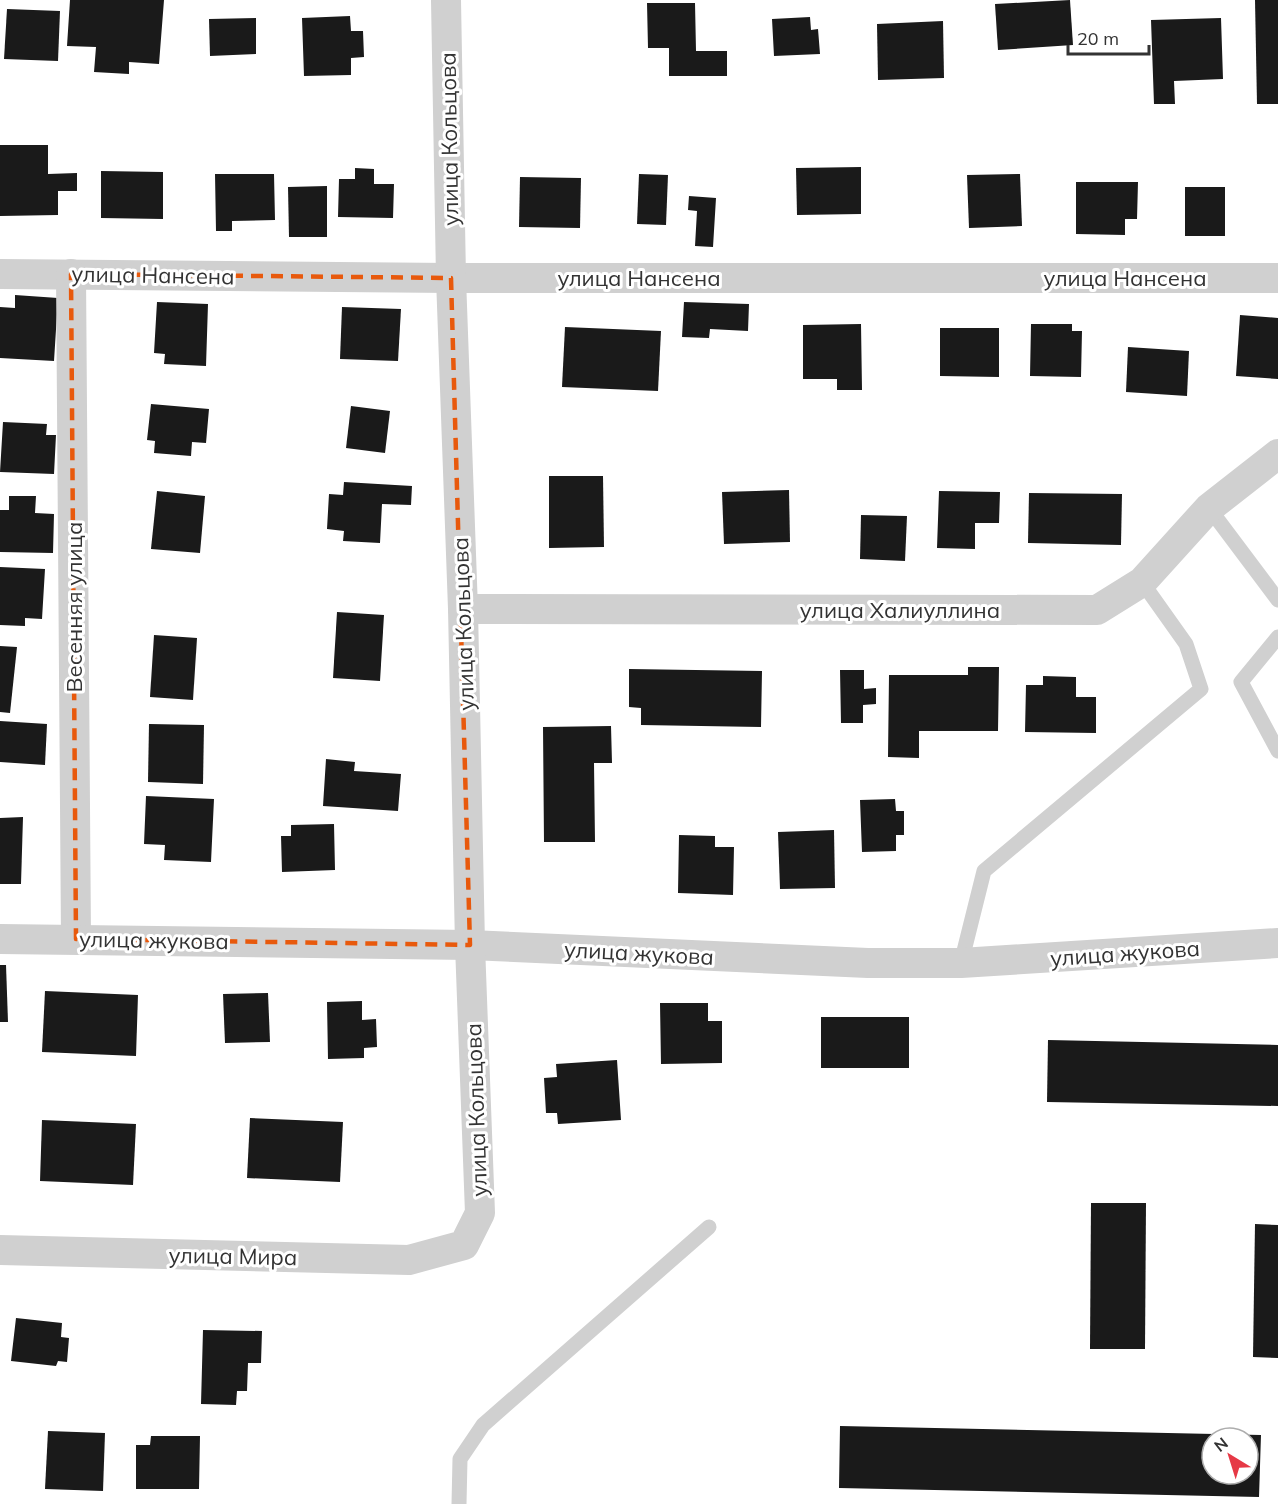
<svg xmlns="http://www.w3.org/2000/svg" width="1278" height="1504" viewBox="0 0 1278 1504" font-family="Mulish,sans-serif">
  <rect width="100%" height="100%" fill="#fff"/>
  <g fill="#1a1a1a" fill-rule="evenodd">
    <path d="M70,0H164L159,64L129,62V74L94,72L96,47L67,46Z"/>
    <path d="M1070,0L1073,45L998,50L995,4Z"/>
    <path d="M1255,0H1278V104H1257Z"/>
    <path d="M647,3H695L696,51H727V76H669V48H648Z"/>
    <path d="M7,9L60,11L58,61L4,59Z"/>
    <path d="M350,16L351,31H363L364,57L351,58V75L304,76L302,18Z"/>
    <path d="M810,17L811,30L818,29L820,54L774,56L772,19Z"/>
    <path d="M256,18V54L210,56L209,19Z"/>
    <path d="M1221,18L1223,79L1174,81L1175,104H1154L1151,20Z"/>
    <path d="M943,21L944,78L878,80L877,24Z"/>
    <path d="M0,145H48V174L77,173V191H58V215L0,216Z"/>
    <path d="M861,167V214L797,215L796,168Z"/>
    <path d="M355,168L374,169V184H394L393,218L338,217L339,179H355Z"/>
    <path d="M101,171L163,172V219L101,218Z"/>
    <path d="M215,174H274L275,220L232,221V231H216Z"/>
    <path d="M639,174L668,175L666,225L637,224Z"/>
    <path d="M1020,174L1022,226L969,228L967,175Z"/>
    <path d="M520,177L581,178L580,228L519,227Z"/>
    <path d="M1076,182H1138L1137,219H1125V235L1076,234Z"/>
    <path d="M327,186V237H289L288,187Z"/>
    <rect x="1185" y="187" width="40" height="49"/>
    <path d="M689,196L716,198L713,247L695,246L697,211L688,210Z"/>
    <path d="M15,295L58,298L54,361L0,358V307L15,308Z"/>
    <path d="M157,302L208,304L206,366L164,364L165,354L154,353Z"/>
    <path d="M684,302L749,304L748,331L710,329L709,338L682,337Z"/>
    <path d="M342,307L401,309L398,361L340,359Z"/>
    <path d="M1240,315L1278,318V379L1236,376Z"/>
    <path d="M861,324L862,390H837V379H803V325Z"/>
    <path d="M1031,324H1072V331H1082L1081,377L1030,376Z"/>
    <path d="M565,327L661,331L658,391L562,387Z"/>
    <path d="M940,328H999V377L940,376Z"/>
    <path d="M1128,347L1189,351L1187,396L1126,392Z"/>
    <path d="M151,404L209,409L206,443L192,442L191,456L154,453L155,441L147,440Z"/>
    <path d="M351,406L390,411L385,453L346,448Z"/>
    <path d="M3,422L47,424L46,435H56L54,474L0,472Z"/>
    <path d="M549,476H603L604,547L549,548Z"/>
    <path d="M344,482L412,486L411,505L382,504L380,543L343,541L344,531L327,529L329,494L343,495Z"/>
    <path d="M789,490L790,542L724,544L722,492Z"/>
    <path d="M157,491L205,496L200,553L151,549Z"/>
    <path d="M939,491L1000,492L999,523H975V549L937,548Z"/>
    <path d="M1029,493L1122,494L1121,545L1028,543Z"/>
    <path d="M9,496H36L35,513L54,514L53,553L0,552V510H9Z"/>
    <path d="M861,515L907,516L905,561L860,559Z"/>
    <path d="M0,567L45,569L42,619L25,618V626L0,625Z"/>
    <path d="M337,612L384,615L380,681L333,678Z"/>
    <path d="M154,635L197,638L193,700L150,697Z"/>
    <path d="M0,646L17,647L10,713L0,712Z"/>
    <path d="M968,667H999L998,731H919V758L888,757L889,675H968Z"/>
    <path d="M629,669L762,671L761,727L641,725V708L629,707Z"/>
    <path d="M840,670H864V689L876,688V704L863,705V723H841Z"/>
    <path d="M1043,676L1076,677V697H1096V733L1025,732L1026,685H1043Z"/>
    <path d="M0,721L47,724L45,765L0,762Z"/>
    <path d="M149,724L204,725L203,784L148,782Z"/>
    <path d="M611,726L612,763H594L595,842H544L543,727Z"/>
    <path d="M326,759L355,762L354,771L401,774L398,811L323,806Z"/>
    <path d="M146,796L214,799L211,862L164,860L165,845L144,844Z"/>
    <path d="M895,799L896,811H904V835H896V851L862,852L860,800Z"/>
    <path d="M23,817L21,884H0V818Z"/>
    <path d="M334,824L335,870L282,872L281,836H291V825Z"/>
    <path d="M834,830L835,888L780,889L778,832Z"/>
    <path d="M679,835L715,836V847H734L733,895L678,893Z"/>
    <path d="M0,965H6L8,1022H0Z"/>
    <path d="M45,991L138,995L136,1056L42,1052Z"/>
    <path d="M268,993L270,1042L225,1043L223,994Z"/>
    <path d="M362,1001V1020L376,1019L377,1047L364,1048V1058L328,1059L327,1002Z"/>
    <path d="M660,1003H708V1021H722V1063L661,1064Z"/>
    <rect x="821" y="1017" width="88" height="51"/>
    <path d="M1048,1040L1278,1045V1106L1047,1102Z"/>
    <path d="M617,1060L621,1120L558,1124L557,1113H546L544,1078L557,1077L556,1064Z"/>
    <path d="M250,1118L343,1122L340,1182L247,1178Z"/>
    <path d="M42,1120L136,1124L133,1185L40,1181Z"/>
    <path d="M1091,1203H1146L1145,1349H1090Z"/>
    <path d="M1255,1224L1278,1225V1358L1253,1357Z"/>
    <path d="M16,1318L62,1323L61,1337L69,1338L67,1362L58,1361L56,1366L11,1361Z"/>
    <path d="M203,1330L262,1331L261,1363H248L247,1391H237L236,1405L201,1404Z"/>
    <path d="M840,1426L1261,1435L1259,1497L839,1488ZM1212,1438H1248V1474H1212Z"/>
    <path d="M48,1431L105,1433L103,1491L45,1489Z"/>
    <path d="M151,1436H200L199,1489H136V1445H150Z"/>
  </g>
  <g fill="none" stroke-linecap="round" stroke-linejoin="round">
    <g stroke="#d0d0d0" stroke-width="15">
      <path d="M1209,508L1278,600"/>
      <path d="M1278,637L1241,682L1278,751"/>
      <path d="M961,963L984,871L1201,689L1186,644L1142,582"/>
      <path d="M459,1504L460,1459L483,1425L709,1227"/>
    </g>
    <g stroke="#d0d0d0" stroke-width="30">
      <path d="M0,274L451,278H1278"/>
      <path d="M71,274L76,939"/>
      <path d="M463,609L1097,610L1142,582L1209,508L1278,454"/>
      <path d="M0,939L470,945L868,963H961L1278,943"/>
      <path d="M0,1250L409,1260L464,1245L480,1213L470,945L463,609L451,278L446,0"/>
    </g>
  </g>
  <path fill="none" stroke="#e8590c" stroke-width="4.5" stroke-dasharray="12 8" stroke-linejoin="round" d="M71,274L451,278L470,945L76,939Z"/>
  <g text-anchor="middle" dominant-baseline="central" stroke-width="6" stroke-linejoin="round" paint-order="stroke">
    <g font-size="22" fill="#333" stroke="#fff">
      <text transform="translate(449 139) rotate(-91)">улица Кольцова</text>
      <text transform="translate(153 275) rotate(1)">улица Нансена</text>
      <text x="639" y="278">улица Нансена</text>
      <text x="1125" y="278">улица Нансена</text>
      <text transform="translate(74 607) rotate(-90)">Весенняя улица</text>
      <text x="900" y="610">улица Халиуллина</text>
      <text transform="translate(463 624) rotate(-92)">улица Кольцова</text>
      <text transform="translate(154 940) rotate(1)">улица жукова</text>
      <text transform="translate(639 953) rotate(3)">улица жукова</text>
      <text transform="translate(1125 953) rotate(-4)">улица жукова</text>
      <text transform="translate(476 1110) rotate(-92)">улица Кольцова</text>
      <text transform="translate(233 1256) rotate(1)">улица Мира</text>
    </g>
  </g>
  <g transform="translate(1230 1456) rotate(322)"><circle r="28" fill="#ffffff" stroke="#adadad" stroke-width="1.5"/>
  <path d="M0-4.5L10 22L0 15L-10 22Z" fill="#e63946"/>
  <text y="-9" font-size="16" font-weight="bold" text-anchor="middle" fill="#333333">N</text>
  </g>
  <path d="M1068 45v9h81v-9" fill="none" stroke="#333333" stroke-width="3"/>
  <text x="1077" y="45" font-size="18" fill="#333333" stroke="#ffffff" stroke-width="4.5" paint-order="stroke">20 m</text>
</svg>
